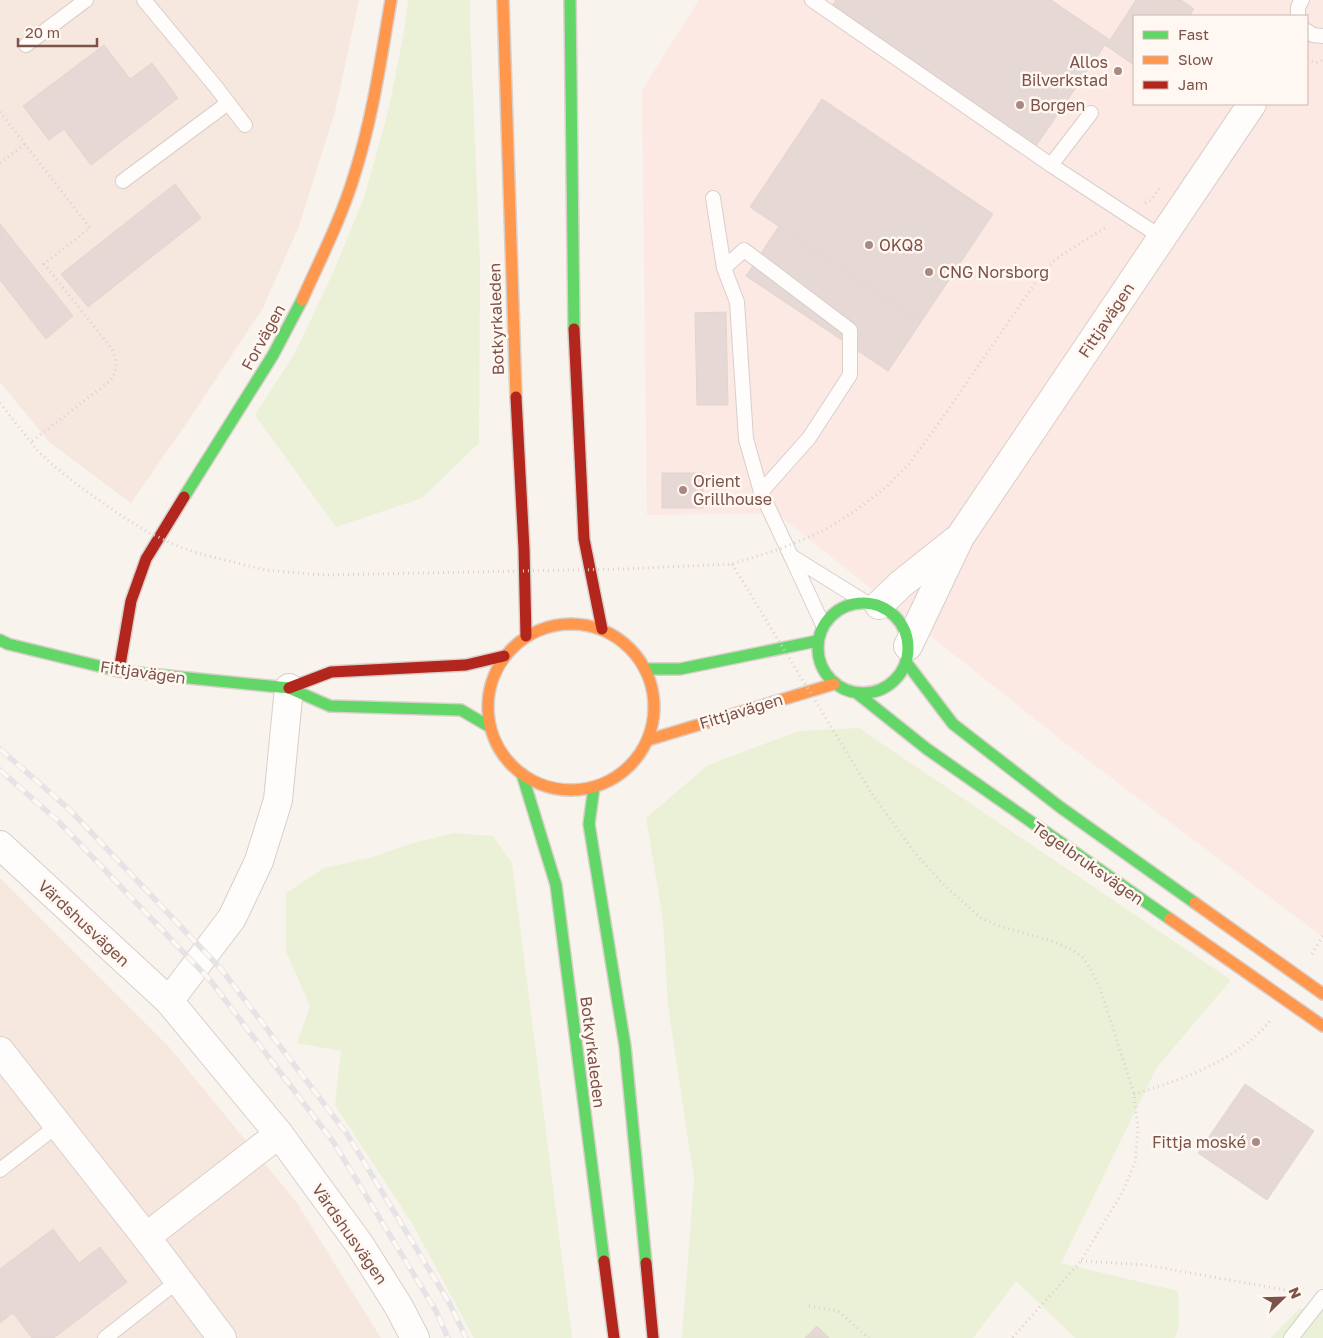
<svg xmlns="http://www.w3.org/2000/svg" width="1323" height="1338" viewBox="0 0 1323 1338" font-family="'Golos Text',sans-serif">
  <rect width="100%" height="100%" fill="#f9f3ee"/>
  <g fill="#f7e8df">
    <path d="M0,0H359L335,112L299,226L263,308L188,421L131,503L49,442L0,382Z"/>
    <path d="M0,878L170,1048L297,1203L381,1338H0Z"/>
  </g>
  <path fill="#fce9e4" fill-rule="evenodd" d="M699,0H1323V937L1065,743L776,513L647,515L642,90ZM1134,16H1307V104H1134Z"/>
  <g fill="#eaf1d7">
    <path d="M408,0H470V22L480,264L479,443L422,498L336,527L255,415L295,353L332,275L364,198L389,108L405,26Z"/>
    <path d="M859,728L1231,980L1157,1067L1061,1263L1178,1291L1179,1326L1175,1338H1075L1016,1281L973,1338H682L694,1179L668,1006L663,921L646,818L708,765L799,731Z"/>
    <path d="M454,833L493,836L512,863L572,1338H474L413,1225L335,1105L341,1051L297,1043L310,1006L286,951V893L324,868L369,858L410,844Z"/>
    <path d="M1323,1306V1338H1271L1299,1309Z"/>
  </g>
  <g fill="#e6d9d5" stroke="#e3d4cf">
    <path d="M836,0H1051L1110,40L1136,0H1181L1194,9L1189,16H1134V65L1105,45L1036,146L831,7Z"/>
    <path d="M104,45L130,79L152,63L178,98L91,165L64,129L49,140L23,106Z"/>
    <path d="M822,99L993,214L921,322L750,207Z"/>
    <path d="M175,184L201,218L88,307L61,274Z"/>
    <path d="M0,224L73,316L46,339L0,280Z"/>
    <path d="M779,226L921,322L888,371L746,276Z"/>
    <path d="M726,312L728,405H697L695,313Z"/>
    <rect x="662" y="473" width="41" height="35"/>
    <path d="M1245,1084L1314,1131L1267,1200L1198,1153Z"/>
    <path d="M53,1229L79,1263L100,1247L127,1282L54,1338H32L13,1313L0,1323V1269Z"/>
    <path d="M817,1326L829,1338H805Z"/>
  </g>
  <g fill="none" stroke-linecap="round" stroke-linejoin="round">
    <g stroke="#d9ceca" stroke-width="16">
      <g id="lane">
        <path d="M144,0L216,87L245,125"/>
        <path d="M812,0L1051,165L1161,237"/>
        <path d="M1298,16V7L1302,0"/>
        <path d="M1307,31L1313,35L1323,36"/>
        <path d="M26,45L86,0"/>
        <path d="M1051,165L1091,113"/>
        <path d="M123,181L228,103"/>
        <path d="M713,198L724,268L737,302L746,439L761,492L809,438L850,375V330L744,250L724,268"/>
        <path d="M761,492L791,556"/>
        <path d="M823,625L791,556L865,602"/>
        <path d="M0,1170L58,1125"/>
        <path d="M105,1338L179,1280"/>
        <path d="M1291,1338L1323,1297"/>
      </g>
    </g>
    <g stroke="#d9ceca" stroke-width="30">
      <g id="street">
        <path d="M879,605L901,584L955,541"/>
        <path d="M908,646L960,537L1252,104"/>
        <path d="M0,845L169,1001L279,1134L360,1245L399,1307L415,1338"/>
        <path d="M169,1001L232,918L259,861L278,800L289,688"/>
        <path d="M0,1051L146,1237L222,1338"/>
        <path d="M146,1237L279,1134"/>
      </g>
    </g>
    <g stroke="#dad0cb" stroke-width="14">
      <g id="fast">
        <path d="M570,0L574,329"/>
        <path d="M184,497L273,355L302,300"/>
        <circle cx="863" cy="648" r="45"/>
        <path d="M0,640L8,644L119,671L289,688L330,706L461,710L490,727"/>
        <path d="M906,662L953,724L1060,807L1195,903"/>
        <path d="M645,669H680L817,641"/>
        <path d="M858,694L927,749L1170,919"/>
        <path d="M522,774L556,885L604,1261"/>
        <path d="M594,787L589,824L625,1046L646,1263"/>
      </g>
    </g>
    <g stroke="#dad0cb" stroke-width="14">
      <g id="slow">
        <path d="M503,0L516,397"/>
        <path d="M302,300C321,258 342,217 355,173C373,116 381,58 391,0"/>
        <circle cx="571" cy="707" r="83"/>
        <path d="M648,740L834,684"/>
        <path d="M1195,903L1323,994"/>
        <path d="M1170,919L1323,1026"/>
      </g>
    </g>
    <g stroke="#dad0cb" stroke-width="14">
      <g id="jam">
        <path d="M574,329L584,539L602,629"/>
        <path d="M516,397L524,549L526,636"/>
        <path d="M119,671L131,601L146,559L184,497"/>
        <path d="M289,688L331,672L466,665L504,656"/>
        <path d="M604,1261L614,1338"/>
        <path d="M646,1263L653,1338"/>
      </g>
    </g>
    <g stroke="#dcd1ce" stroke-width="3" stroke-dasharray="1 4" stroke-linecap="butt">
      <path d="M1307,60L1316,63L1323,60"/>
      <path d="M0,112L90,228L44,264L112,349C117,361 118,370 110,381L31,442"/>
      <path d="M0,163L25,144"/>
      <path d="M1145,203L1151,200L1160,188"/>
      <path d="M0,403L37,450"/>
      <path d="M941,420L1044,270L1060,256L1108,226"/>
      <path d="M872,794L915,853L944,885L981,918L999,926L1052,941L1071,949L1083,958L1091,970L1101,991L1134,1094L1138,1129L1135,1163L1123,1191L1081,1261L1012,1338"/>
      <path d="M1312,954L1323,936"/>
      <path d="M1134,1094C1180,1081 1238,1060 1270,1021"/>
      <path d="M1081,1261L1146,1265L1302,1293"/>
      <path d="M809,1306L838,1311L869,1338"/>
    </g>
    <use href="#lane" stroke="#fefdfc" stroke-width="14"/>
    <use href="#street" stroke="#fefdfc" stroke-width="28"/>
    <use href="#fast" stroke="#63d668" stroke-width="11"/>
    <use href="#slow" stroke="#ff974d" stroke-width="11"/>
    <use href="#jam" stroke="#b3261e" stroke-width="11"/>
    <g stroke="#e5e3e6" stroke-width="5.5">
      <g id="rail">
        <path d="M0,749L70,810L222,970L347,1134L450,1304L466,1338"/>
        <path d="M0,770L58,821L210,980L334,1143L436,1311L448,1338"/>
      </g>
    </g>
    <use href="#rail" stroke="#fff7f1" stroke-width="4" stroke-dasharray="11" stroke-linecap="butt"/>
    <g stroke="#dcd1ce" stroke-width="3" stroke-dasharray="1 4" stroke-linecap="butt">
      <path d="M37,450L55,467L78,485L123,517L150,533L175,545L197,553L265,570L323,575L621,569L732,564L780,549L823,531L855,511L885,488L909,464L941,420"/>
      <path d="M732,564L872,794"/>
    </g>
  </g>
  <g fill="#a88a82" stroke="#fff7f1" stroke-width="2">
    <circle cx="1118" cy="71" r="5"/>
    <circle cx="1020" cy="105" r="5"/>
    <circle cx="869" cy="245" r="5"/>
    <circle cx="929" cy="272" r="5"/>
    <circle cx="683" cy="490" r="5"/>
    <circle cx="1256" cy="1142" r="5"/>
  </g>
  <g text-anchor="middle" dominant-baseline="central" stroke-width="5" stroke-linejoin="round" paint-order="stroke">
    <g font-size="16" fill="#7d5248" stroke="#fff7f1" text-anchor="start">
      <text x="1108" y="62" text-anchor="end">Allos<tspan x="1108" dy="18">Bilverkstad</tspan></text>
      <text x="1030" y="105">Borgen</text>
      <text x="879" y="245">OKQ8</text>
      <text x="939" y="272">CNG Norsborg</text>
      <text x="693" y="481">Orient<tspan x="693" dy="18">Grillhouse</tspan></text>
      <text x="1246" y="1142" text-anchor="end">Fittja moské</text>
    </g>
    <g font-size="16" fill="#7d5248" stroke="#fff7f1">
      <text transform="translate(496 319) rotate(-92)">Botkyrkaleden</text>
      <text transform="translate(1106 320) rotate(-56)">Fittjavägen</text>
      <text transform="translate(263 337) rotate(-61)">Forvägen</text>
      <text transform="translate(143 672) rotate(8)">Fittjavägen</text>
      <text transform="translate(741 711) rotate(-17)">Fittjavägen</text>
      <text transform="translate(1088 863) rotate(35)">Tegelbruksvägen</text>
      <text transform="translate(84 923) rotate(43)">Värdshusvägen</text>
      <text transform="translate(593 1052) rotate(83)">Botkyrkaleden</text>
      <text transform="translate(350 1234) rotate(55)">Värdshusvägen</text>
    </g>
  </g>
  <rect x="1133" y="15" width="175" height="90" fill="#fff7f1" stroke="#cbb5ad"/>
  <rect x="1143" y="31" width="25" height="8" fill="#63d668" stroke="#cbb5ad"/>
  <text x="1178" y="40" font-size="15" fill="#7d5248">Fast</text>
  <rect x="1143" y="56" width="25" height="8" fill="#ff974d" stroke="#cbb5ad"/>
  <text x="1178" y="65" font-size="15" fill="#7d5248">Slow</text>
  <rect x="1143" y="81" width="25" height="8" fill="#b3261e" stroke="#cbb5ad"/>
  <text x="1178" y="90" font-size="15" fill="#7d5248">Jam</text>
  <g transform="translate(1283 1298) rotate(67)" stroke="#fff7f1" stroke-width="4" paint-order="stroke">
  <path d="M0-4L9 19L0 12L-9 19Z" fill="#7d5248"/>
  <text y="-8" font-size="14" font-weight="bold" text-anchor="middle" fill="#7d5248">N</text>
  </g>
  <path d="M18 38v8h79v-8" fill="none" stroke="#7d5248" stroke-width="2.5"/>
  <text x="25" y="38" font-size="15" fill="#7d5248" stroke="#fff7f1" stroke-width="4" paint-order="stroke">20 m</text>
</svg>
